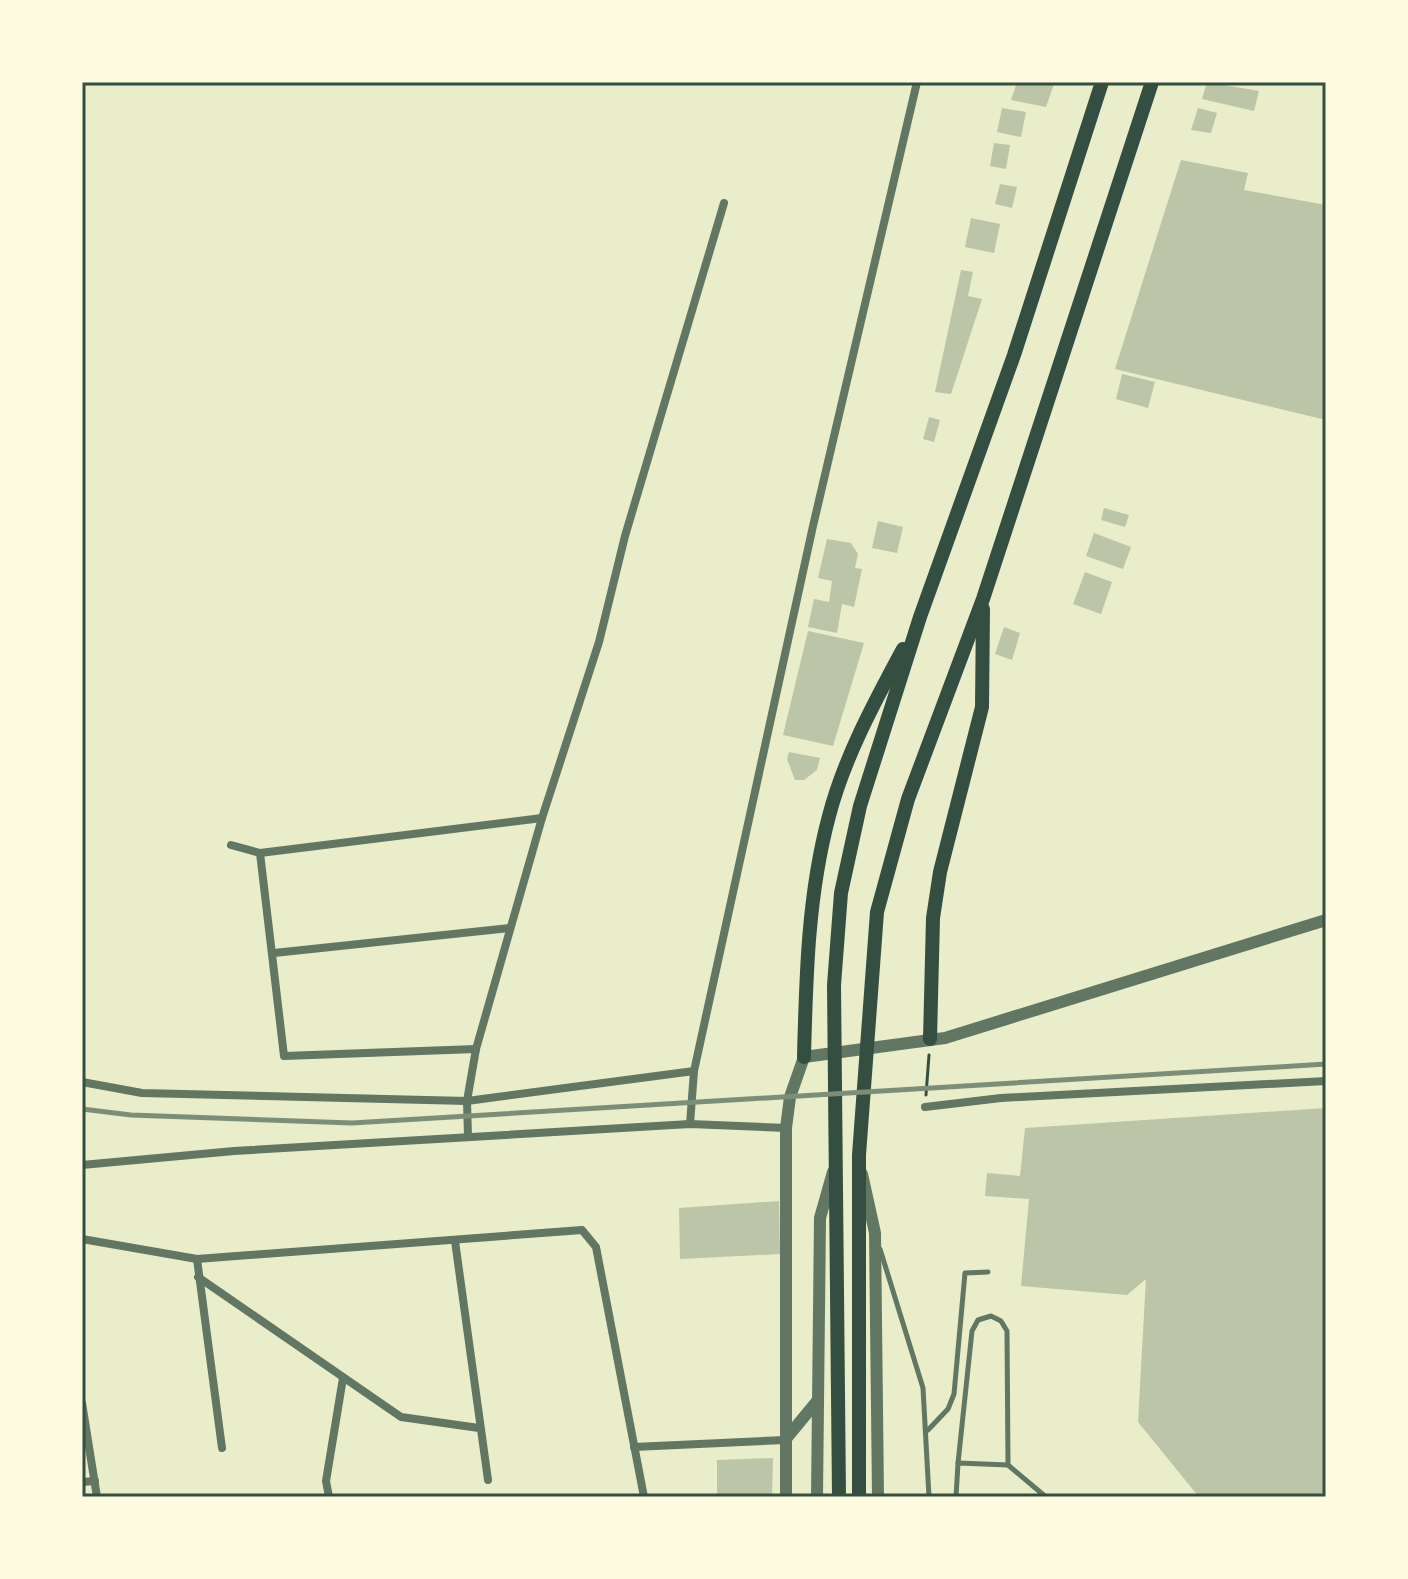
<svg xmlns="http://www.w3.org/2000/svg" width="1408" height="1579" viewBox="0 0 1408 1579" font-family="'Asap Condensed',sans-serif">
  <rect width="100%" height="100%" fill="#e9edc9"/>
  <g fill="#bcc5a7">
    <path d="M1017,82L1054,84L1046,107L1011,100Z"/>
    <path d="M1207,82L1259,91L1254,111L1202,99Z"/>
    <path d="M1002,108L1026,112L1021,137L997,132Z"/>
    <path d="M1198,108L1217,113L1211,133L1191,130Z"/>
    <path d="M994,143L1010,145L1006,169L990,166Z"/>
    <path d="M1181,160L1248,173L1244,190L1326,205V420L1115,369Z"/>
    <path d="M1000,184L1017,187L1012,208L995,204Z"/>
    <path d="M971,218L1000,224L994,253L965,247Z"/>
    <path d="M961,270L973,272L968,296L982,299L951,394L935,392Z"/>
    <path d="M1122,374L1155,382L1148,408L1116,399Z"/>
    <path d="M929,417L940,420L934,442L923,439Z"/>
    <path d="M1104,508L1129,515L1125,527L1101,520Z"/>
    <path d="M878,521L903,527L897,553L872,548Z"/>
    <path d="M1094,533L1131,547L1123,569L1086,556Z"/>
    <path d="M827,539L851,543L858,554L855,568L862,569L854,607L842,604L837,633L808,627L814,599L829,602L832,581L818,578Z"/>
    <path d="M1085,572L1112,582L1101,614L1073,604Z"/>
    <path d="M1004,627L1020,633L1012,660L995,654Z"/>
    <path d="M808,631L864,643L833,746L783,735Z"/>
    <path d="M789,752L820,758L817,770L804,780H795L787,759Z"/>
    <path d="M1326,1108V1497H1199L1138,1422L1146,1279L1127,1295L1021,1286L1029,1199L985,1196L987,1173L1020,1176L1025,1128Z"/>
    <path d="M779,1201L780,1254L680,1259L679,1208Z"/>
    <path d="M773,1458L772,1497H717V1460Z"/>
  </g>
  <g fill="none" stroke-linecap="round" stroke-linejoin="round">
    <path stroke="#344e41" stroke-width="3" d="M926,1095L929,1055"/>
    <g stroke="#617663" stroke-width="5">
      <path d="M880,1249L923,1388L929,1497"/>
      <path d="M928,1430L948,1409L954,1394L965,1273L988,1272"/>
      <path d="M958,1463L972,1331L978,1320L991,1316L1001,1321L1007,1331L1008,1465L1046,1497"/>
      <path d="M956,1497L958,1463L1008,1465"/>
    </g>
    <g stroke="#617663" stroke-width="8">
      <path d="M231,845L260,853L542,818"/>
      <path d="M260,853L284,1056L476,1049"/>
      <path d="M274,953L510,928"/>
      <path d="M82,1082L142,1093L467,1101L694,1071"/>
      <path d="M925,1107L1001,1098L1326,1081"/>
      <path d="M690,1124L694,1071L813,526L917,82"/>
      <path d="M468,1137L467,1101L476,1049L542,818L599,642L625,536L724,203"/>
      <path d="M82,1165L234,1151L690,1124L786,1128"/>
      <path d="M82,1239L197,1259L582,1230L596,1247L644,1497"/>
      <path d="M455,1241L488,1480"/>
      <path d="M197,1259L222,1448"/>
      <path d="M198,1277L401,1417L479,1428"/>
      <path d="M82,1403L97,1497"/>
      <path d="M634,1447L785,1440"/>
      <path d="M82,1482L95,1481"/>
      <path d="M329,1497L326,1481L343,1378"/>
    </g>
    <g stroke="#617663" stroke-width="12">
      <path d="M862,1174L875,1233L878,1497"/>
      <path d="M785,1440L818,1400"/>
      <path d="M786,1497V1128L790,1097L804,1057L945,1038L1326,920"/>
      <path d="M817,1497L820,1218L833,1172"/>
    </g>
    <g stroke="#344e41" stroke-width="14">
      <path d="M930,1039L933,918L940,872L982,707L983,609"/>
      <path d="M804,1057C806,976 808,894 829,816C844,758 875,701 903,649"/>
      <path d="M839,1497L834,985L841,893L860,806L920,617L1014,355L1102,82"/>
      <path d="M859,1497V1155L877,912L908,799L983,599L1152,82"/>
    </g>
    <path stroke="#7c8e77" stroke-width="5" d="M82,1109L131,1115L352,1123L1326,1064"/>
  </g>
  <rect width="1408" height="1579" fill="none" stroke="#fefae0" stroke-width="168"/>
  <rect x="84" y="84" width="1240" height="1411" fill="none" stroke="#344e41" stroke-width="3"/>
</svg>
